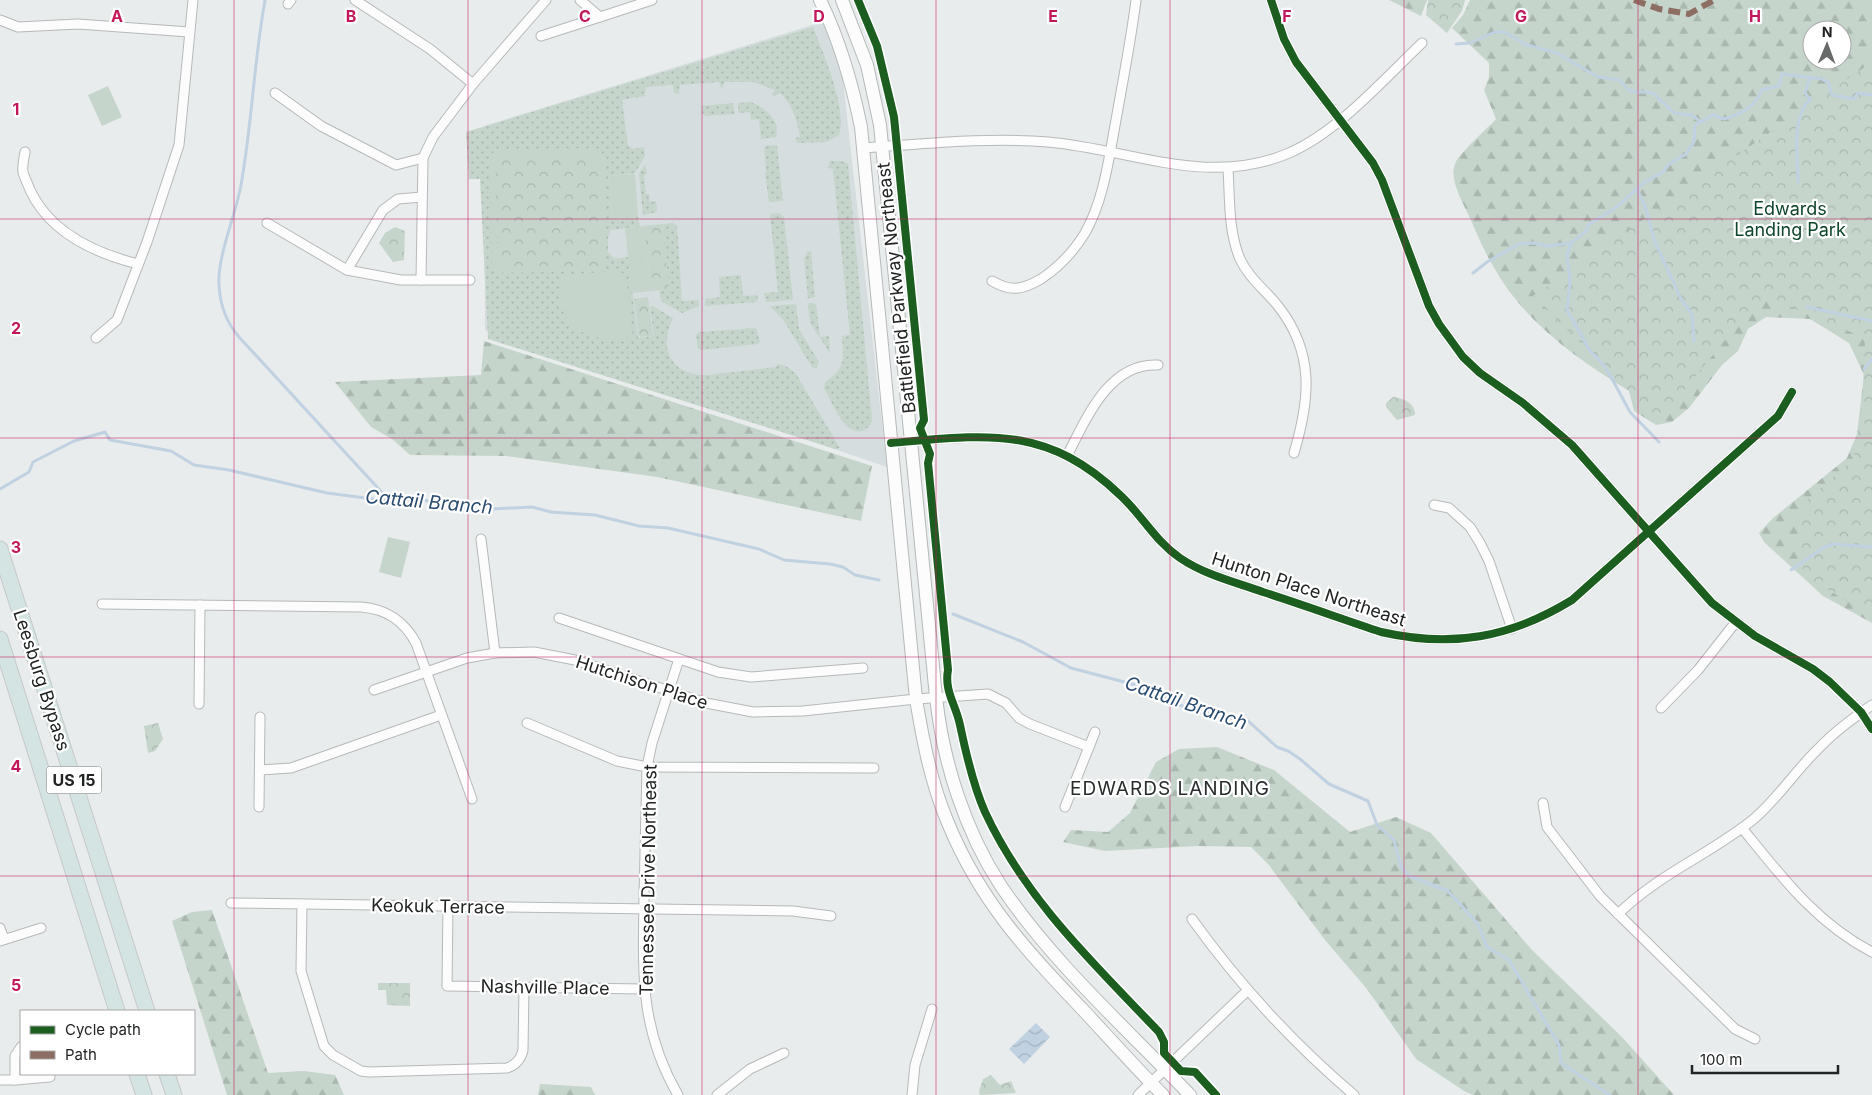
<svg xmlns="http://www.w3.org/2000/svg" width="1872" height="1095" viewBox="0 0 1872 1095" font-family="Inter,sans-serif">
  <defs>
    <pattern id="grass-dots" width="8" height="8" patternUnits="userSpaceOnUse" patternTransform="scale(1.25)"><rect width="8" height="8" fill="#c5d5cc"/><path d="M2 2h.1M6 6h.1" fill="none" stroke="#a9b7af" stroke-width="1.8" stroke-linecap="round"/></pattern>
    <pattern id="forest-firs" width="22" height="20" patternUnits="userSpaceOnUse" patternTransform="scale(1.25)"><rect width="22" height="20" fill="#c5d5cc"/><path d="M5 1l3.5 6h-7zM16 11l3.5 6h-7z" fill="#a9b7af"/></pattern>
    <pattern id="park-crowns" width="20" height="18" patternUnits="userSpaceOnUse" patternTransform="scale(1.25)"><rect width="20" height="18" fill="#c5d5cc"/><path d="M2 6a3 3 0 1 1 6 0M12 15a3 3 0 1 1 6 0" fill="none" stroke="#a9b7af"/></pattern>
    <pattern id="water-waves" width="16" height="10" patternUnits="userSpaceOnUse" patternTransform="scale(1.25)"><rect width="16" height="10" fill="#c0d1e2"/><path d="M0 5q4-4 8 0t8 0" fill="none" stroke="#a5b3c2"/></pattern>
  </defs>
  <rect width="100%" height="100%" fill="#e9ecec"/>
  <path fill="#d5ddde" d="M825,21L842,73L887,467L485,330L484,126Z"/>
  <g fill="url(#grass-dots)">
    <path d="M813,27C823,53 848,110 839,135L827,142L797,143L795,138L800,137C797,121 793,105 780,93L774,97L772,95L775,90L753,82H724L722,90L719,82L680,85L679,94L674,93L673,85L646,87L645,96L622,100L628,145L632,149L644,147L645,156L635,173L608,176L612,219L638,217L640,227L611,230L608,238V252L615,259L628,257L638,338L654,336L650,306H653L673,318C658,348 671,376 707,375L776,367L777,364L786,366L796,374L840,448L835,449L488,339L480,179H469L466,132Z"/>
    <path d="M751,102C765,108 781,120 776,137L761,139L759,119L751,120L750,112L738,113V103Z"/>
    <path d="M733,103L735,114L705,116L702,113V106Z"/>
    <path d="M777,145L783,201L769,202L765,173L766,172L764,146Z"/>
    <path d="M830,161H842L848,164L872,420C871,426 867,429 862,431C843,435 832,401 824,388L825,382C847,367 843,360 842,336L850,335L833,169L828,168Z"/>
    <path d="M645,165L647,174L644,175L646,194H649L650,202L656,201L657,212L643,215L639,173Z"/>
    <path d="M779,213L784,217L793,300L766,302L764,293L778,292L770,214Z"/>
    <path d="M671,223L677,225L682,301L698,300L699,306L682,313L661,301L659,290L669,289L663,224Z"/>
    <path d="M811,251L815,297L808,299L804,259L807,252Z"/>
    <path d="M741,275L743,296L758,295L757,302L705,306V299L720,297L719,277Z"/>
    <path d="M808,303L816,304L820,337L829,336L830,353L810,323Z"/>
    <path d="M796,304L799,329L819,362L816,369L812,367L784,321L770,306Z"/>
    <path d="M756,328L760,342L758,344L701,350L698,348L696,335L699,332Z"/>
  </g>
  <g fill="url(#forest-firs)" fill-rule="evenodd">
    <path d="M1389,0H1427L1421,16Z"/>
    <path d="M1470,0H1872V623L1823,596L1764,542L1759,533L1773,518L1847,458L1857,434L1864,375L1849,343L1810,319L1766,317L1748,329L1738,351L1722,365L1689,408L1672,422L1656,425L1634,411L1629,391C1576,358 1524,322 1493,266C1484,251 1477,234 1470,218C1463,202 1449,181 1455,164C1458,154 1487,129 1496,119L1484,90L1489,77V63L1452,28L1463,15ZM1812,30H1842V60H1812Z"/>
    <path d="M484,341L872,466L861,521L657,477L506,456L410,455L392,439L371,427L335,382L481,375Z"/>
    <path d="M1217,747L1274,770L1350,832L1396,817L1431,833L1532,950L1622,1037L1674,1095H1473L1464,1091L1416,1059L1367,989L1325,940L1268,864L1251,847L1198,846L1105,851L1063,842L1071,830L1108,832L1130,813L1156,762L1179,749Z"/>
    <path d="M212,910L268,1073L304,1071L335,1075L344,1095H227L172,921L192,912Z"/>
    <path d="M540,1084L591,1087L595,1095H538Z"/>
  </g>
  <g fill="url(#park-crowns)">
    <path d="M1428,0H1465L1462,11L1447,33L1426,15Z"/>
    <path d="M1872,62V616L1803,575L1799,507L1854,459L1863,389L1865,338L1769,298L1729,335L1659,421L1533,296Z"/>
    <path d="M498,154H597L598,157L601,264L598,266H498L495,159Z"/>
    <path d="M663,224L669,289L651,291L644,226Z"/>
    <path d="M395,227L405,231L404,260L393,262L379,243L385,233Z"/>
    <path d="M648,297L653,336L639,337L634,299Z"/>
    <path d="M1393,397C1403,398 1415,403 1415,415L1397,420L1386,407V403Z"/>
    <path d="M158,723L163,739L155,751L148,753L144,726Z"/>
    <path d="M378,983H410V1006L387,1005L386,990H378Z"/>
    <path d="M991,1075L1000,1085L1011,1081L1016,1093L980,1095L979,1091L983,1079Z"/>
  </g>
  <g fill="#c5d5cc" fill-rule="evenodd">
    <path d="M108,86L122,117L102,126L88,95Z"/>
    <path d="M596,148L601,150L604,158L606,260L604,268L599,271L498,273L492,265L491,154L499,149ZM498,154H597L601,264L598,266H498L495,159Z"/>
    <path d="M635,174L638,217L612,219L608,176Z"/>
    <path d="M644,226L651,291L632,293L625,229Z"/>
    <path d="M619,270L626,276L633,338C588,345 551,326 562,276Z"/>
    <path d="M388,537L410,542L401,578L379,572Z"/>
  </g>
  <path fill="url(#water-waves)" d="M1036,1023L1050,1037L1024,1064L1009,1049Z"/>
  <g fill="none" stroke-linecap="round" stroke-linejoin="round">
    <g stroke="#c0d1e2" stroke-width="3">
      <path d="M265,0C254,61 252,124 241,185C236,214 217,257 219,285C220,306 226,322 239,337L388,499"/>
      <path d="M1456,44L1470,43L1495,32H1504L1527,45L1557,53L1598,77L1620,80C1632,97 1636,90 1653,93L1674,113L1691,115L1700,121"/>
      <path d="M1798,182C1798,157 1791,117 1810,99L1805,93L1810,77"/>
      <path d="M1637,189L1645,206L1655,242L1681,299L1692,314L1694,341"/>
      <path d="M1571,243L1567,255L1570,282L1567,310L1590,351L1603,364L1611,377L1630,412L1659,442"/>
      <path d="M1473,273L1487,262L1519,244L1533,243L1548,246L1571,243L1587,230L1588,225L1614,209L1645,182L1663,172L1669,164L1686,154L1694,141L1695,125L1713,115L1724,119C1739,115 1758,106 1761,90L1779,86L1782,74L1822,79L1828,82L1832,95L1854,99L1858,93L1872,95"/>
      <path d="M1807,307L1872,321"/>
      <path d="M1864,369L1872,359"/>
      <path d="M0,489L29,472L33,462L74,441L105,432L110,440L171,451L194,465L229,470L327,493L381,500L418,499L472,510L532,507L551,512L595,515L639,526L668,528L759,549L784,560L830,564L843,567L855,575L879,580"/>
      <path d="M1791,570L1823,548L1833,544L1872,547"/>
      <path d="M953,614L1023,642L1071,668L1136,685L1149,692L1164,696L1179,705L1223,717L1247,720L1277,747L1288,751L1300,759L1329,784L1368,801L1377,825L1394,840L1401,867L1409,876L1448,891L1478,924L1487,947L1509,960L1559,1045L1561,1063L1610,1095"/>
    </g>
    <g stroke="#b7b9b9" stroke-width="11">
      <g id="minor">
        <path d="M355,0L430,49L473,84"/>
        <path d="M580,0L600,17L652,0"/>
        <path d="M1271,0L1284,39L1296,62L1373,163L1382,180L1429,306L1439,324L1463,357L1480,373L1523,403L1572,445L1712,603L1755,636L1813,669L1830,682L1861,712L1872,729"/>
        <path d="M288,4L291,0"/>
        <path d="M0,20L18,27L78,24L189,32"/>
        <path d="M541,36L600,17"/>
        <path d="M275,93L321,126L396,165L423,158"/>
        <path d="M863,148C925,144 986,137 1048,142C1130,149 1208,188 1289,153C1339,131 1383,80 1422,43"/>
        <path d="M25,152C24,158 22,166 23,172C24,177 28,184 30,190C50,233 94,253 138,264"/>
        <path d="M1228,169C1230,199 1228,230 1240,259C1249,278 1265,290 1278,306C1315,353 1310,399 1294,453"/>
        <path d="M267,223L347,270L401,280H470"/>
        <path d="M347,270L383,210L398,199L422,197"/>
        <path d="M421,280L423,158L433,137L473,84L546,0"/>
        <path d="M992,281C1011,292 1022,290 1041,279C1059,267 1074,251 1085,233C1104,200 1109,157 1116,120C1123,80 1131,40 1136,0"/>
        <path d="M96,338L117,320L147,242L179,145L193,0"/>
        <path d="M891,443C985,435 1046,424 1120,495C1142,515 1155,541 1180,558C1205,575 1235,582 1263,592C1303,605 1342,619 1381,632C1452,648 1510,638 1572,600L1778,416L1792,392"/>
        <path d="M1067,456C1086,419 1109,362 1158,365"/>
        <path d="M1434,505L1449,508L1470,527L1480,543L1489,561L1512,629"/>
        <path d="M481,539L495,653"/>
        <path d="M102,604L361,607C387,609 404,621 416,643L472,799"/>
        <path d="M559,618L718,672L751,677L863,668"/>
        <path d="M374,690L467,658L495,653L534,652L575,660L706,703L753,712L803,711L916,699L988,694L1006,703L1019,718L1030,724L1089,747"/>
        <path d="M199,704L200,605"/>
        <path d="M1661,708L1698,670L1735,623"/>
        <path d="M527,723L617,761L647,767L874,768"/>
        <path d="M260,770L291,768L441,715"/>
        <path d="M1543,803L1547,827L1600,896L1735,1029L1755,1039"/>
        <path d="M259,807L260,717"/>
        <path d="M1065,807L1095,732"/>
        <path d="M1742,828C1781,876 1816,923 1872,952"/>
        <path d="M231,903L793,911L831,916"/>
        <path d="M302,904L301,971L324,1046L333,1055L361,1071L369,1072L507,1068C516,1065 521,1059 523,1050L524,987"/>
        <path d="M448,906L447,986L644,989"/>
        <path d="M1618,914C1660,873 1711,854 1755,818C1779,797 1796,770 1819,748C1835,731 1853,718 1872,705"/>
        <path d="M1192,919C1238,983 1294,1044 1354,1095"/>
        <path d="M0,928L4,939"/>
        <path d="M0,941L41,928"/>
        <path d="M21,1047L15,1056V1080L50,1077L49,1074"/>
        <path d="M0,1080H15"/>
        <path d="M678,1095C639,1028 643,971 644,896C645,853 646,810 647,767L652,743L679,659"/>
        <path d="M717,1095L750,1069L784,1053"/>
        <path d="M912,1095L915,1065L932,1009"/>
        <path d="M1138,1095L1248,990"/>
      </g>
    </g>
    <g stroke="#b7b9b9" stroke-width="14">
      <g id="secondary">
        <path d="M820,0C840,41 852,83 861,127L916,699C923,741 931,783 948,823C981,903 1027,951 1085,1012C1111,1040 1136,1068 1163,1095"/>
        <path d="M842,0L867,65L880,125L936,697C943,762 965,831 1001,886C1052,962 1127,1029 1190,1095"/>
      </g>
    </g>
    <g stroke="#c7c8c8" stroke-width="17">
      <g id="trunk">
        <path d="M0,549L147,1011"/>
        <path d="M0,639L117,1011"/>
        <path d="M137,1074L144,1095"/>
        <path d="M167,1074L174,1095"/>
      </g>
    </g>
    <use href="#minor" stroke="#fcfcfc" stroke-width="9"/>
    <use href="#secondary" stroke="#fcfcfc" stroke-width="12"/>
    <use href="#trunk" stroke="#d3e4e2" stroke-width="15"/>
    <path stroke="#8d6e63" stroke-width="6" stroke-dasharray="12 6" stroke-linecap="butt" d="M1634,0L1659,9L1689,14L1714,0"/>
    <g stroke="#fff" stroke-width="11">
      <g id="cycleway">
        <path d="M858,0L877,46L894,117L924,420L920,428L930,454L928,463L948,670C944,691 956,705 960,725C966,754 973,785 985,812C1026,900 1093,963 1159,1032L1164,1042V1053L1181,1071L1195,1072L1216,1095"/>
        <path d="M1271,0L1284,39L1296,62L1373,163L1382,180L1429,306L1439,324L1463,357L1480,373L1523,403L1572,445L1712,603L1755,636L1813,669L1830,682L1861,712L1872,729"/>
        <path d="M891,443C985,435 1046,424 1120,495C1142,515 1155,541 1180,558C1205,575 1235,582 1263,592C1303,605 1342,619 1381,632C1452,648 1510,638 1572,600L1778,416L1792,392"/>
      </g>
    </g>
    <use href="#cycleway" stroke="#1b5e20" stroke-width="8"/>
  </g>
  <path fill="none" stroke="#c2185b" stroke-width="1" stroke-opacity="0.55" d="M234,0V1095M468,0V1095M702,0V1095M936,0V1095M1170,0V1095M1404,0V1095M1638,0V1095M0,219H1872M0,438H1872M0,657H1872M0,876H1872"/>
  <g text-anchor="middle" dominant-baseline="central" stroke-width="4.5" stroke-linejoin="round" paint-order="stroke">
    <rect fill="#fff" stroke="#646666" stroke-width="1" x="46.5" y="766.5" width="55" height="27" rx="4"/>
    <g font-size="16" font-weight="bold" fill="#222424">
      <text x="74" y="780">US 15</text>
    </g>
    <g font-size="18" fill="#0f452a" stroke="#fff">
      <text x="1790" y="208">Edwards<tspan x="1790" dy="21">Landing Park</tspan></text>
    </g>
    <g font-size="18" fill="#222424" stroke="#fff">
      <text transform="translate(896 288) rotate(-96)">Battlefield Parkway Northeast</text>
      <text transform="translate(1309 589) rotate(18)">Hunton Place Northeast</text>
      <text transform="translate(42 680) rotate(72)">Leesburg Bypass</text>
      <text transform="translate(642 682) rotate(18)">Hutchison Place</text>
      <text transform="translate(648 880) rotate(-89)">Tennessee Drive Northeast</text>
      <text transform="translate(438 906) rotate(1)">Keokuk Terrace</text>
      <text transform="translate(545 987) rotate(1)">Nashville Place</text>
    </g>
    <g font-size="19" font-style="italic" fill="#2a4c70" stroke="#fff">
      <text transform="translate(429 502) rotate(5)">Cattail Branch</text>
      <text transform="translate(1186 703) rotate(19)">Cattail Branch</text>
    </g>
    <g font-size="19" letter-spacing="1" fill="#292c2d" stroke="#fff">
      <text x="1170" y="788">EDWARDS LANDING</text>
    </g>
  </g>
  <g font-size="16" text-anchor="middle" font-weight="bold" fill="#c2185b" stroke="#fff" stroke-width="4.5" stroke-linejoin="round" paint-order="stroke">
    <text x="117" y="22">A</text>
    <text x="351" y="22">B</text>
    <text x="585" y="22">C</text>
    <text x="819" y="22">D</text>
    <text x="1053" y="22">E</text>
    <text x="1287" y="22">F</text>
    <text x="1521" y="22">G</text>
    <text x="1755" y="22">H</text>
    <text x="16" y="115">1</text>
    <text x="16" y="334">2</text>
    <text x="16" y="553">3</text>
    <text x="16" y="772">4</text>
    <text x="16" y="991">5</text>
  </g>
  <rect x="20" y="1010" width="175" height="65" fill="#ffffff" stroke="#a7a7a7"/>
  <rect x="30" y="1026" width="25" height="8" fill="#1b5e20" stroke="#a7a7a7"/>
  <text x="65" y="1035" font-size="15" fill="#222424">Cycle path</text>
  <rect x="30" y="1051" width="25" height="8" fill="#8d6e63" stroke="#a7a7a7"/>
  <text x="65" y="1060" font-size="15" fill="#222424">Path</text>
  <g transform="translate(1827 45) rotate(1)"><circle r="24" fill="#ffffff" stroke="#a7a7a7"/>
  <path d="M0-4L9 19L0 12L-9 19Z" fill="#686a6a"/>
  <text y="-8" font-size="14" font-weight="bold" text-anchor="middle" fill="#222424">N</text>
  </g>
  <path d="M1692 1065v8h146v-8" fill="none" stroke="#222424" stroke-width="2.5"/>
  <text x="1700" y="1065" font-size="15" fill="#222424" stroke="#ffffff" stroke-width="4" paint-order="stroke">100 m</text>
</svg>
